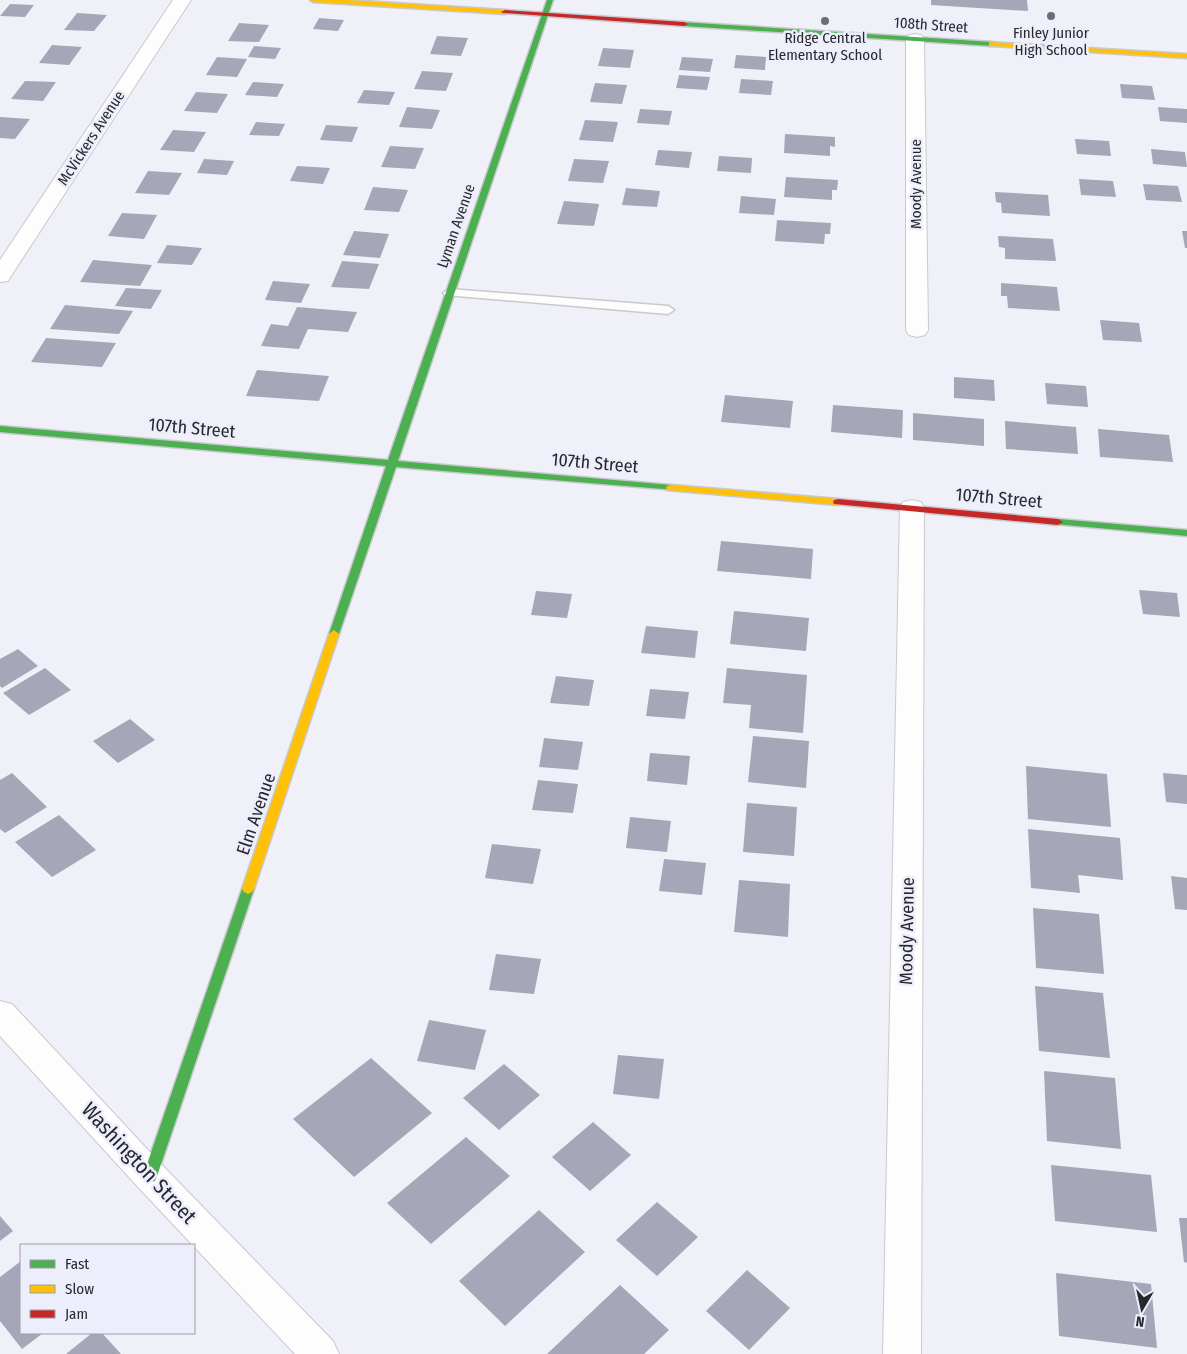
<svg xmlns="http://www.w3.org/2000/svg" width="1187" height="1354" viewBox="0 0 1187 1354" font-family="'Fira Sans Condensed',sans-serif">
  <rect width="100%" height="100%" fill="#f0f1f8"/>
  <g fill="#a6a6b9">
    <path d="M931,0H1027L1028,11L931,5Z"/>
    <path d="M10,4L34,5L25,17L0,16Z"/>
    <path d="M77,13L107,15L94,31L64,30Z"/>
    <path d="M319,18L344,20L338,31L313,29Z"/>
    <path d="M239,23L269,25L259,42L228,41Z"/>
    <path d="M437,36L468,38L461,56L430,54Z"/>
    <path d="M52,45L82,47L69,65L39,63Z"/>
    <path d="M254,46L281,48L275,59L248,57Z"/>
    <path d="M603,48L634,50L630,68L598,66Z"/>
    <path d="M736,55L766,57L765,70L734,68Z"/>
    <path d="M217,57L247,59L237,77L206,75Z"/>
    <path d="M682,57L713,59L710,72L679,70Z"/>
    <path d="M422,71L453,73L446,91L414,89Z"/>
    <path d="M679,75L710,77L707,90L676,88Z"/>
    <path d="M741,79L773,81L771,95L739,93Z"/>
    <path d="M25,81L56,82L43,101L11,99Z"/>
    <path d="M253,82L284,84L277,97L245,95Z"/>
    <path d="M595,83L627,85L622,104L590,102Z"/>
    <path d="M1120,84L1152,86L1155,100L1122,98Z"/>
    <path d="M364,90L395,92L389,105L357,103Z"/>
    <path d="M196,92L228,94L217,113L184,111Z"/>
    <path d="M407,107L440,110L432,129L399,127Z"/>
    <path d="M1158,107L1187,109V123L1160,121Z"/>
    <path d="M640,109L672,111L669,125L637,123Z"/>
    <path d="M0,117L30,119L15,139L0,138Z"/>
    <path d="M585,120L618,122L613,142L579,140Z"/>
    <path d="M256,122L285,124L279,136L249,135Z"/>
    <path d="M326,125L358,127L352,142L320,140Z"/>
    <path d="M173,130L206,132L194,152L160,150Z"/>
    <path d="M785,134L835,137V147L830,146V156L784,153Z"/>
    <path d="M1075,139L1109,141L1111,156L1077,154Z"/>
    <path d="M390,146L424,148L415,169L381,167Z"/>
    <path d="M1151,149L1185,152L1187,167L1153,164Z"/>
    <path d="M658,150L692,152L689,168L655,165Z"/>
    <path d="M719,156L752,158L751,173L717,171Z"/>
    <path d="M204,159L234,161L227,175L197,173Z"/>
    <path d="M574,159L609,161L603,183L568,181Z"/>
    <path d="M297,166L330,168L323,184L290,181Z"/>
    <path d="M148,171L182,173L169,195L135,193Z"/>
    <path d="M786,177L838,180L837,190H832V200L784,197Z"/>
    <path d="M1079,179L1113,181L1116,197L1081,195Z"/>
    <path d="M1143,184L1178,186L1182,202L1146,200Z"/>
    <path d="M373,187L408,190L399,212L364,210Z"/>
    <path d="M626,188L660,191L657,207L622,205Z"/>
    <path d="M995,192L1048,195L1050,216L1002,213L1001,203L996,202Z"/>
    <path d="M741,196L776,199L774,215L739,213Z"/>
    <path d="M564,201L599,204L594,226L557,224Z"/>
    <path d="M122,213L157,215L144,239L108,236Z"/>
    <path d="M777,220L831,223L830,234H825L824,244L775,241Z"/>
    <path d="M354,231L389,234L380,258L343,255Z"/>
    <path d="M1182,231H1187V248H1185Z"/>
    <path d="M998,236L1053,239L1056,261L1005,259V248L999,247Z"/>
    <path d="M167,245L202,248L192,265L157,263Z"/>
    <path d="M93,260L152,265L140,286L80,282Z"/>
    <path d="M342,261L379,264L369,289L331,287Z"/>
    <path d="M273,281L310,284L301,303L265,300Z"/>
    <path d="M1001,283L1057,287L1060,311L1008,308L1007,296H1001Z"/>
    <path d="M126,288L162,290L151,309L115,306Z"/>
    <path d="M65,305L133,311L119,334L50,329Z"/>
    <path d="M297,307L357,312L348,332L308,329L299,349L261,346L271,324L288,326Z"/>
    <path d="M1100,320L1139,323L1142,342L1103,340Z"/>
    <path d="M46,338L116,343L102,367L31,362Z"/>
    <path d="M257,370L329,376L319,401L246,396Z"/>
    <path d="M954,377L994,380L995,401L954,398Z"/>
    <path d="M1045,383L1086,386L1088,407L1047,404Z"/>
    <path d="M725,395L793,401L790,428L721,422Z"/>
    <path d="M833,405L903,410L902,438L831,432Z"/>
    <path d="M913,413L984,419V446L913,440Z"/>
    <path d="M1005,421L1076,427L1078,454L1006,449Z"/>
    <path d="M1098,429L1169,435L1173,462L1100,457Z"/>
    <path d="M721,541L813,549L811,579L717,571Z"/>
    <path d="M1139,590L1177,593L1180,617L1143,614Z"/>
    <path d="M536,591L572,594L567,618L531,615Z"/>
    <path d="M734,611L809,618L806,651L730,644Z"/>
    <path d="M646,626L698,631L695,658L641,653Z"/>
    <path d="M18,649L38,666L2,688L0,686V659Z"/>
    <path d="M45,668L71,690L29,715L3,693Z"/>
    <path d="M727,668L807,675L803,733L749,728L751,705L723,703Z"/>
    <path d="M556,676L594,680L589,706L550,703Z"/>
    <path d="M650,689L689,692L685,719L646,716Z"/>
    <path d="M130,719L155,740L118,763L93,741Z"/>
    <path d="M753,736L809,741L806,788L748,782Z"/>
    <path d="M544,738L583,742L578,770L539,767Z"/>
    <path d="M650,753L690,756L687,785L647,781Z"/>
    <path d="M1026,766L1107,774L1111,827L1028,819Z"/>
    <path d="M12,773L47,807L5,833L0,829V780Z"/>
    <path d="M1163,773L1187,775V804L1166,802Z"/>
    <path d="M538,780L578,784L573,813L532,810Z"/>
    <path d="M747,803L797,807L794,856L743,852Z"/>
    <path d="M59,815L96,850L52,877L15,842Z"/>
    <path d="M630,817L671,821L667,852L626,848Z"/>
    <path d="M1028,829L1120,838L1123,880L1078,875L1080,893L1031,888Z"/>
    <path d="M492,844L541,849L533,884L485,878Z"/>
    <path d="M664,859L706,863L702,895L659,891Z"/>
    <path d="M1171,876L1187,878V910L1175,909Z"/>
    <path d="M739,880L790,884L788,937L734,932Z"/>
    <path d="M1033,908L1099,914L1104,974L1036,968Z"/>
    <path d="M496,954L541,959L534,994L489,990Z"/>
    <path d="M1035,986L1103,993L1110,1058L1039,1051Z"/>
    <path d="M429,1020L486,1030L475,1070L417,1061Z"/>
    <path d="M618,1055L664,1059L659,1099L613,1094Z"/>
    <path d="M371,1058L432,1113L354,1177L293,1119Z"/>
    <path d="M504,1064L540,1095L499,1130L463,1098Z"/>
    <path d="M1044,1071L1115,1078L1121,1149L1047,1141Z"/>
    <path d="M593,1122L631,1155L590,1191L552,1157Z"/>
    <path d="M466,1137L510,1176L431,1244L387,1203Z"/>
    <path d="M1051,1165L1151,1175L1157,1232L1055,1221Z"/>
    <path d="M657,1202L698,1237L657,1276L616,1240Z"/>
    <path d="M539,1210L585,1252L505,1326L459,1281Z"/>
    <path d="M0,1216L13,1231L0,1241Z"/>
    <path d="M1179,1218H1187V1263L1184,1262Z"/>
    <path d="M21,1261V1333H43L22,1349L0,1321V1277Z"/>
    <path d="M747,1270L790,1308L749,1350L706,1311Z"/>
    <path d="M1056,1273L1151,1284L1157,1348L1059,1336Z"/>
    <path d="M620,1285L669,1330L644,1354H547Z"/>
    <path d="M92,1333H102L121,1354H66Z"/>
  </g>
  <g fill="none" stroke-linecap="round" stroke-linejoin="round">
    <g stroke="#c8c9ce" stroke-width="3">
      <path id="lane" d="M449,289L668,306L674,310L668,314L445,295L443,293Z"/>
    </g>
    <g stroke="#c8c9ce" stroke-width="2">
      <g id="street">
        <path d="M173,0H191L11,276L8,281L0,282V260Z"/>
        <path d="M915,34L921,35L924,39L928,330L925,335L917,337L909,335L906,330V39L909,35Z"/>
        <path d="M912,500L921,502L924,508L921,1354H883L900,508L903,502Z"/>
        <path d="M0,1001L12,1004L162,1165L333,1341L339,1354H295L138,1187L0,1036Z"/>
      </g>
    </g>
    <g stroke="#c8c9ce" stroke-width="3">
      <g id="fast">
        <path d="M547,0H553L398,461L671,485L675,486L676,488L675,490L396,467L339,634L334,638L329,634L386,466L0,432V426L388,460Z"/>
        <path d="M681,22L992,42L996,44L992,46L684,26L680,24Z"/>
        <path d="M1058,519L1187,530V536L1054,524L1053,522L1054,520Z"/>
        <path d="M248,884L252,886L254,889L157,1176L155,1181L150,1182L145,1181L143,1176L242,889L244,886Z"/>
      </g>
    </g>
    <g stroke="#c8c9ce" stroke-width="3">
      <g id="slow">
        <path d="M310,0H347L505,10L509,12L505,14L313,2Z"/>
        <path d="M989,42L1187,54V58L992,46H989Z"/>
        <path d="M671,485L838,499L843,502L838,505L667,490L666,488L667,486Z"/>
        <path d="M334,630L339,634L254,889L252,892L248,894L244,892L242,889L329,634Z"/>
      </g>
    </g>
    <g stroke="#c8c9ce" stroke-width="3">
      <g id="jam">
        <path d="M505,10L684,22L688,24L684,26L503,13L501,12Z"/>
        <path d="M838,499L1058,519L1063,522L1058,525L834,504L833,502L834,500Z"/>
      </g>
    </g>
    <use href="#lane" fill="#fdfdfe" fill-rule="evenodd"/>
    <use href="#street" fill="#fdfdfe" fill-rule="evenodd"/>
    <use href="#fast" fill="#4caf50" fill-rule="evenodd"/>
    <use href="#slow" fill="#ffc107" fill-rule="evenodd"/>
    <use href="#jam" fill="#c62828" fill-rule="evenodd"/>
  </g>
  <g fill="#6d6e73" stroke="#edeefb" stroke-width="2">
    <circle cx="1051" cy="16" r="5"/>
    <circle cx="825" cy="21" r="5"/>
  </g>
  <g text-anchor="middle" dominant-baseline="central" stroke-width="5" stroke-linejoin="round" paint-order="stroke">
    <g font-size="15" fill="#27272c" stroke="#edeefb">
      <text transform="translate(931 25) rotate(4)">108th Street</text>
      <text transform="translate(91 138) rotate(-57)">McVickers Avenue</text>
      <text transform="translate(916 184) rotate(-90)">Moody Avenue</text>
      <text transform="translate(456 226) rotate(-71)">Lyman Avenue</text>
    </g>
    <g font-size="15" fill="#27272c" stroke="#edeefb">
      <text x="1051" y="33">Finley Junior<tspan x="1051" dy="17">High School</tspan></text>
      <text x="825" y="38">Ridge Central<tspan x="825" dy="17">Elementary School</tspan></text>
    </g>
    <g font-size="18" fill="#27272c" stroke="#edeefb">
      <text transform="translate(192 428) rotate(5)">107th Street</text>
      <text transform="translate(595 463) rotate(5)">107th Street</text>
      <text transform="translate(999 498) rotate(5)">107th Street</text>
      <text transform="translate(256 814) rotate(-71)">Elm Avenue</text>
      <text transform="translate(907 931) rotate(-89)">Moody Avenue</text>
    </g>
    <g font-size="21" fill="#27272c" stroke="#edeefb">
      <text transform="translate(139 1163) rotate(47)">Washington Street</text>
    </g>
  </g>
  <rect x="20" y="1244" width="175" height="90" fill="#edeefb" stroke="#9e9ea8"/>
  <rect x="30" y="1260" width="25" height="8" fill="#4caf50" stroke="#9e9ea8"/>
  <text x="65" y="1269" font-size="15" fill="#27272c">Fast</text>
  <rect x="30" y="1285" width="25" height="8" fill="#ffc107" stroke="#9e9ea8"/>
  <text x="65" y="1294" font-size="15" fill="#27272c">Slow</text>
  <rect x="30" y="1310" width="25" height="8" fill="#c62828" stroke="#9e9ea8"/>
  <text x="65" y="1319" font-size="15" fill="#27272c">Jam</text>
  <g transform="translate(1142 1309) rotate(189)" stroke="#edeefb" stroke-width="4" paint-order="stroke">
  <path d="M0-4L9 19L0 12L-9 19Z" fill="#27272c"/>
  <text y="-8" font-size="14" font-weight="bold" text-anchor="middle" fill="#27272c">N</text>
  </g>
</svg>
